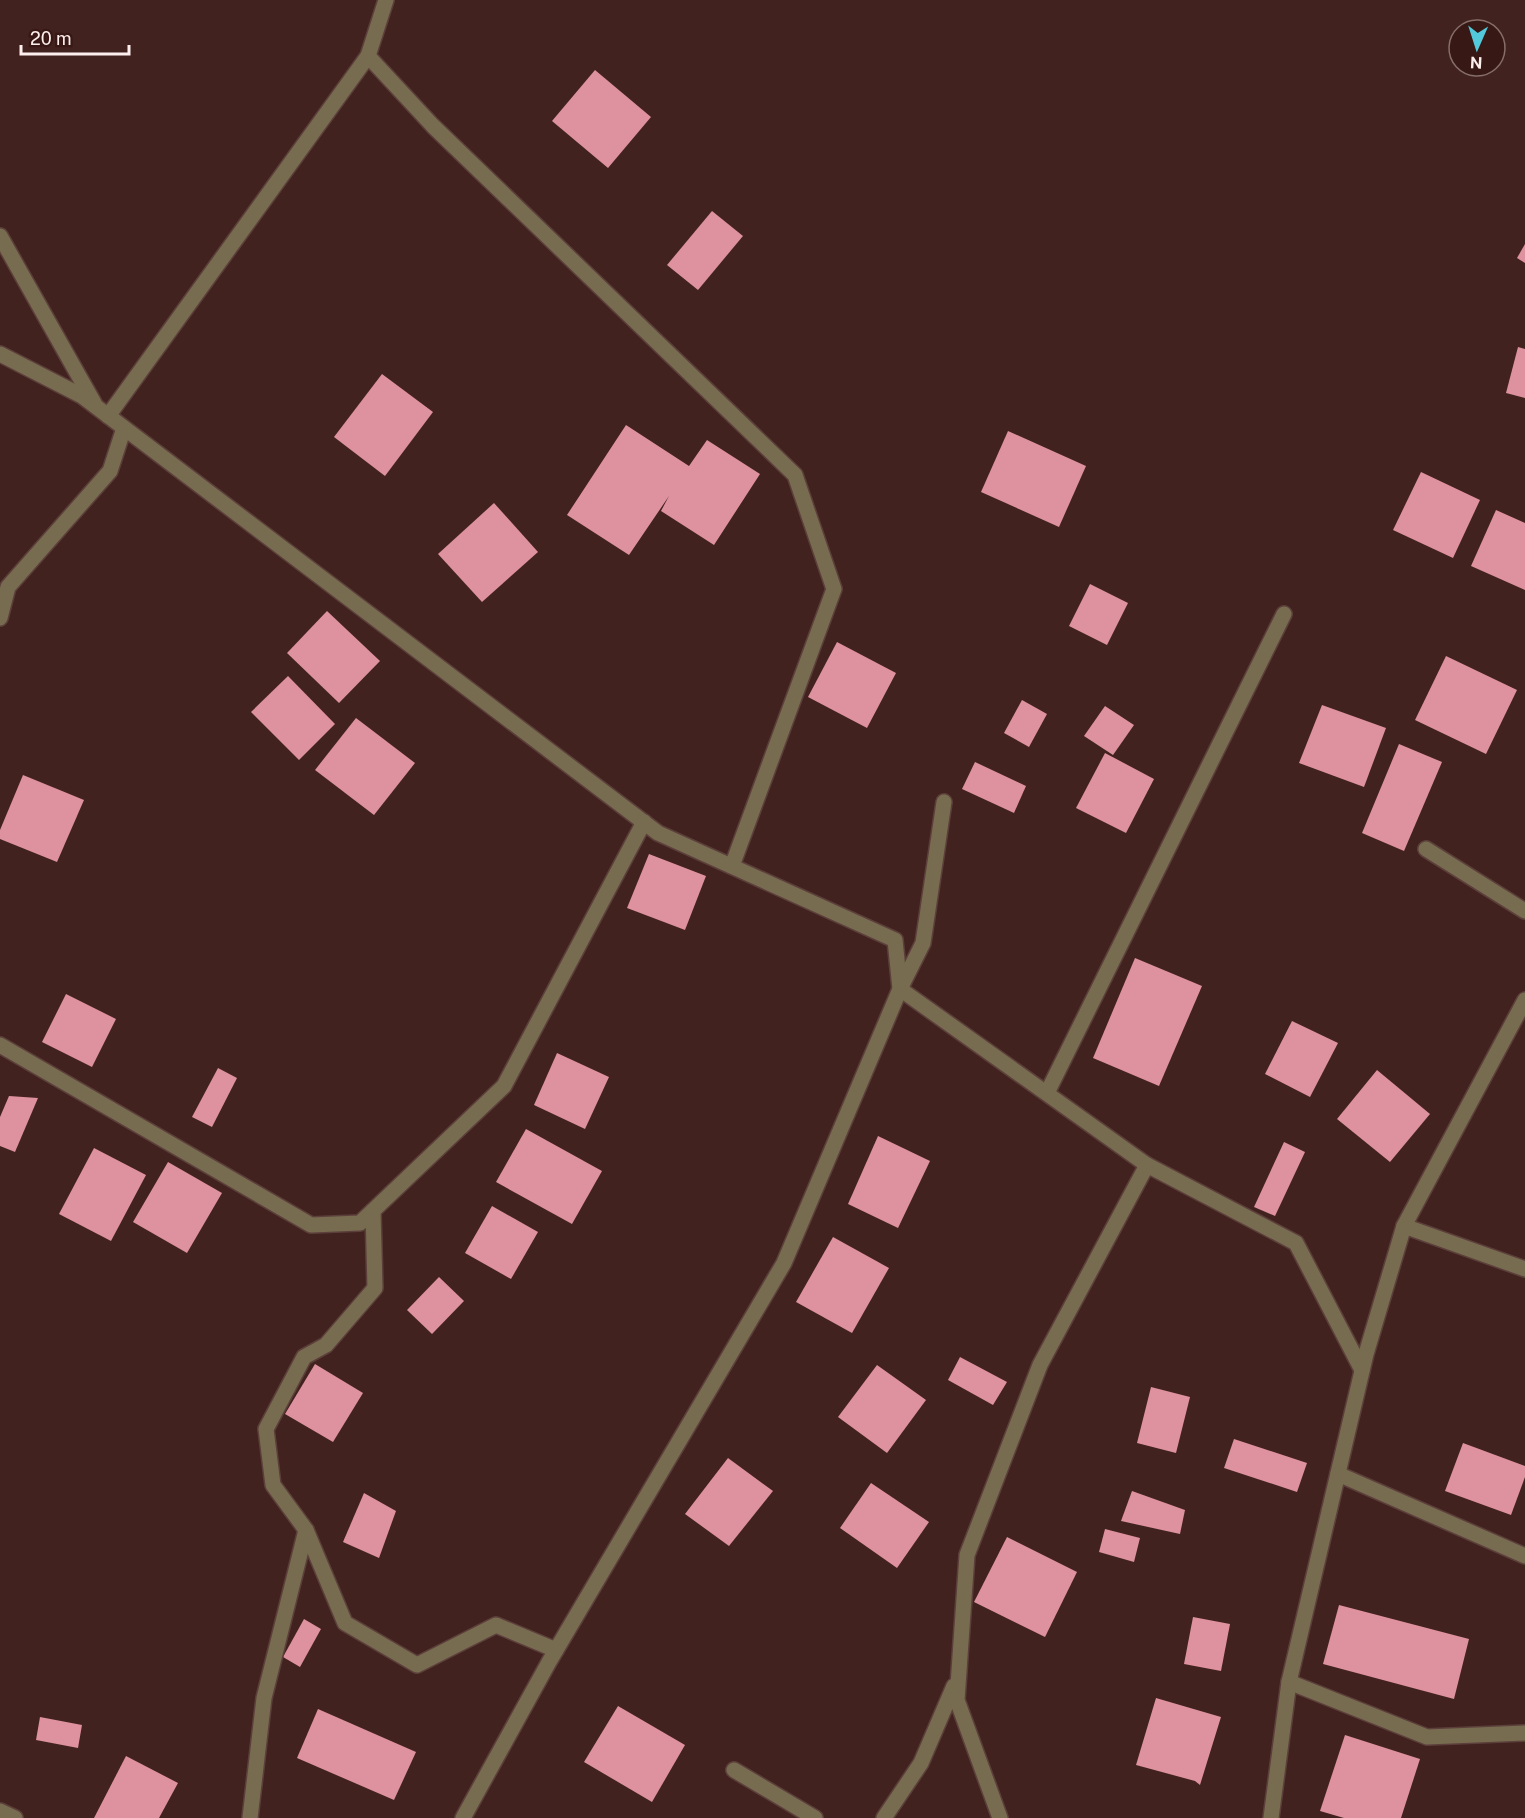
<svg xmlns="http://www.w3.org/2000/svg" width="1525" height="1818" viewBox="0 0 1525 1818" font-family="'Public Sans',sans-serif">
  <rect width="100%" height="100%" fill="#42221e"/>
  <g fill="#de919e">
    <path d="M595,70L651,117L608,168L552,121Z"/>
    <path d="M712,211L743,236L698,290L667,265Z"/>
    <path d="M1525,244V263L1517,258Z"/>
    <path d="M1518,347L1525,349V398L1506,393Z"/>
    <path d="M382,374L433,412L385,476L334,437Z"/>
    <path d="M626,425L689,466L707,440L760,474L714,545L661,511L669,496L629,555L567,515Z"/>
    <path d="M1008,431L1086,466L1059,527L981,492Z"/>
    <path d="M1421,472L1480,500L1453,558L1393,530Z"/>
    <path d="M494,503L538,552L482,602L438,554Z"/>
    <path d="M1496,510L1525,523V590L1471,566Z"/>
    <path d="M1090,584L1128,603L1107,645L1069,626Z"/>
    <path d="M327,611L380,661L339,703L287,653Z"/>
    <path d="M837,642L896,673L867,728L808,697Z"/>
    <path d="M1446,656L1517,690L1486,754L1415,720Z"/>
    <path d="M288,676L335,724L299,760L251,712Z"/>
    <path d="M1022,700L1047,714L1029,747L1004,733Z"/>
    <path d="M1322,705L1386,728L1364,787L1299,763Z"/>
    <path d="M1105,706L1134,725L1113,755L1084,736Z"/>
    <path d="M356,718L415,763L374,815L315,770Z"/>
    <path d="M1399,744L1442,762L1404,851L1362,833Z"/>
    <path d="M1105,753L1154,779L1126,833L1076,808Z"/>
    <path d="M975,762L1026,786L1014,813L962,789Z"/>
    <path d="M23,775L84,800L57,862L0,839V830Z"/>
    <path d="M649,854L706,876L685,930L627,908Z"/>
    <path d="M1135,958L1202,986L1159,1086L1093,1058Z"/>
    <path d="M66,994L116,1019L92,1067L42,1042Z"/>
    <path d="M1292,1021L1338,1043L1310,1097L1265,1074Z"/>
    <path d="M557,1053L609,1077L585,1129L534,1105Z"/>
    <path d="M218,1068L237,1078L212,1127L192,1117Z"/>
    <path d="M1377,1070L1430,1114L1390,1162L1337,1119Z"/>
    <path d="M9,1096L38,1098L15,1152L0,1146V1117Z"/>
    <path d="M526,1129L602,1171L572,1224L496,1182Z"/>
    <path d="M878,1136L930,1161L898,1228L848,1204Z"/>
    <path d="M1284,1142L1305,1152L1275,1216L1254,1207Z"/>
    <path d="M94,1148L146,1175L111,1241L59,1214Z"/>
    <path d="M168,1162L222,1193L187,1253L133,1222Z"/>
    <path d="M492,1206L538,1232L511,1279L465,1253Z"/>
    <path d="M833,1237L889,1268L852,1333L796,1302Z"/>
    <path d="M439,1277L464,1301L432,1334L407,1310Z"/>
    <path d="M960,1357L1007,1382L993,1405L948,1380Z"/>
    <path d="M315,1364L363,1393L333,1442L285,1414Z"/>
    <path d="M877,1365L926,1400L887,1453L838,1417Z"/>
    <path d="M1151,1387L1190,1397L1176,1453L1137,1443Z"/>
    <path d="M1234,1439L1307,1463L1297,1492L1224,1468Z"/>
    <path d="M1463,1443L1525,1466V1477L1511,1515L1445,1491Z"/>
    <path d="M728,1458L773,1491L729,1546L685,1514Z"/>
    <path d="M871,1483L929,1522L897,1568L840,1528Z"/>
    <path d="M1132,1491L1185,1510L1180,1534L1121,1521Z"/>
    <path d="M364,1493L396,1511L379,1558L343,1542Z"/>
    <path d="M1105,1529L1140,1538L1134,1562L1099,1552Z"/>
    <path d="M1007,1537L1077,1572L1045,1637L974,1602Z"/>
    <path d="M1339,1605L1469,1639L1454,1699L1323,1664Z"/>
    <path d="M1193,1617L1230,1624L1221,1671L1184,1664Z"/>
    <path d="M304,1619L321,1629L300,1667L283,1657Z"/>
    <path d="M1156,1698L1221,1717L1200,1785L1195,1781L1136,1765Z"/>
    <path d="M618,1706L685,1745L652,1802L584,1762Z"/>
    <path d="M318,1709L416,1752L394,1800L297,1758Z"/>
    <path d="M40,1717L82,1725L78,1748L36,1740Z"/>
    <path d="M1345,1735L1420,1759L1401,1818H1344L1320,1811Z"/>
    <path d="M126,1756L178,1783L159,1818H94Z"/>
  </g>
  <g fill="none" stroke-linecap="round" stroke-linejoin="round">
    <g stroke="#5c3f3b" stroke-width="18">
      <g id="street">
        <path d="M368,56L433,126L795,475L834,589L732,866"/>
        <path d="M0,236L94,403"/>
        <path d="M0,354L82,396L658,833L895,940L900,989L1147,1165L1296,1243L1362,1370"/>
        <path d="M108,416L368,56L386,0"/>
        <path d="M0,618L8,587L110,471L124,428"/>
        <path d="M1426,849L1525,911"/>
        <path d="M0,1045L311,1225L360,1223L504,1086L644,822"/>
        <path d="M1047,1093L1284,614"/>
        <path d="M373,1211L375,1288L326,1345L304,1357L266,1429L273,1485L306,1530L345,1623L417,1665L496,1625L556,1650"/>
        <path d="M1404,1226L1525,1269"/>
        <path d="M1338,1474L1525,1556"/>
        <path d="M1289,1682L1427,1737L1525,1733"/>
        <path d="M734,1770L815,1818"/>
        <path d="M0,1811L15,1818"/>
        <path d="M250,1818L264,1698L306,1530"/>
        <path d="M463,1818L549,1662L784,1263L900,989L923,943L944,802"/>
        <path d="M884,1818L921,1763L954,1686"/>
        <path d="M1000,1818L957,1700L967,1555L1040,1365L1147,1165"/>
        <path d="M1271,1818L1289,1682L1366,1354L1404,1226L1525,1000"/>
      </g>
    </g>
    <use href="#street" stroke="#776c50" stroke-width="15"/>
  </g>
  <g transform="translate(1477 48) rotate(183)"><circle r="28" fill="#371814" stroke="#866e6b" stroke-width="1.5"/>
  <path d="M0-4.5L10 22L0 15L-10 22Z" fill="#53cadc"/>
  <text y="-9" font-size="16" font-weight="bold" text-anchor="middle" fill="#fdefed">N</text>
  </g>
  <path d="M21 45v9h108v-9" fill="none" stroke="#fdefed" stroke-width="3"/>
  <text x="30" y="45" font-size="18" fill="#fdefed" stroke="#371814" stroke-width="4.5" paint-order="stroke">20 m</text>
</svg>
